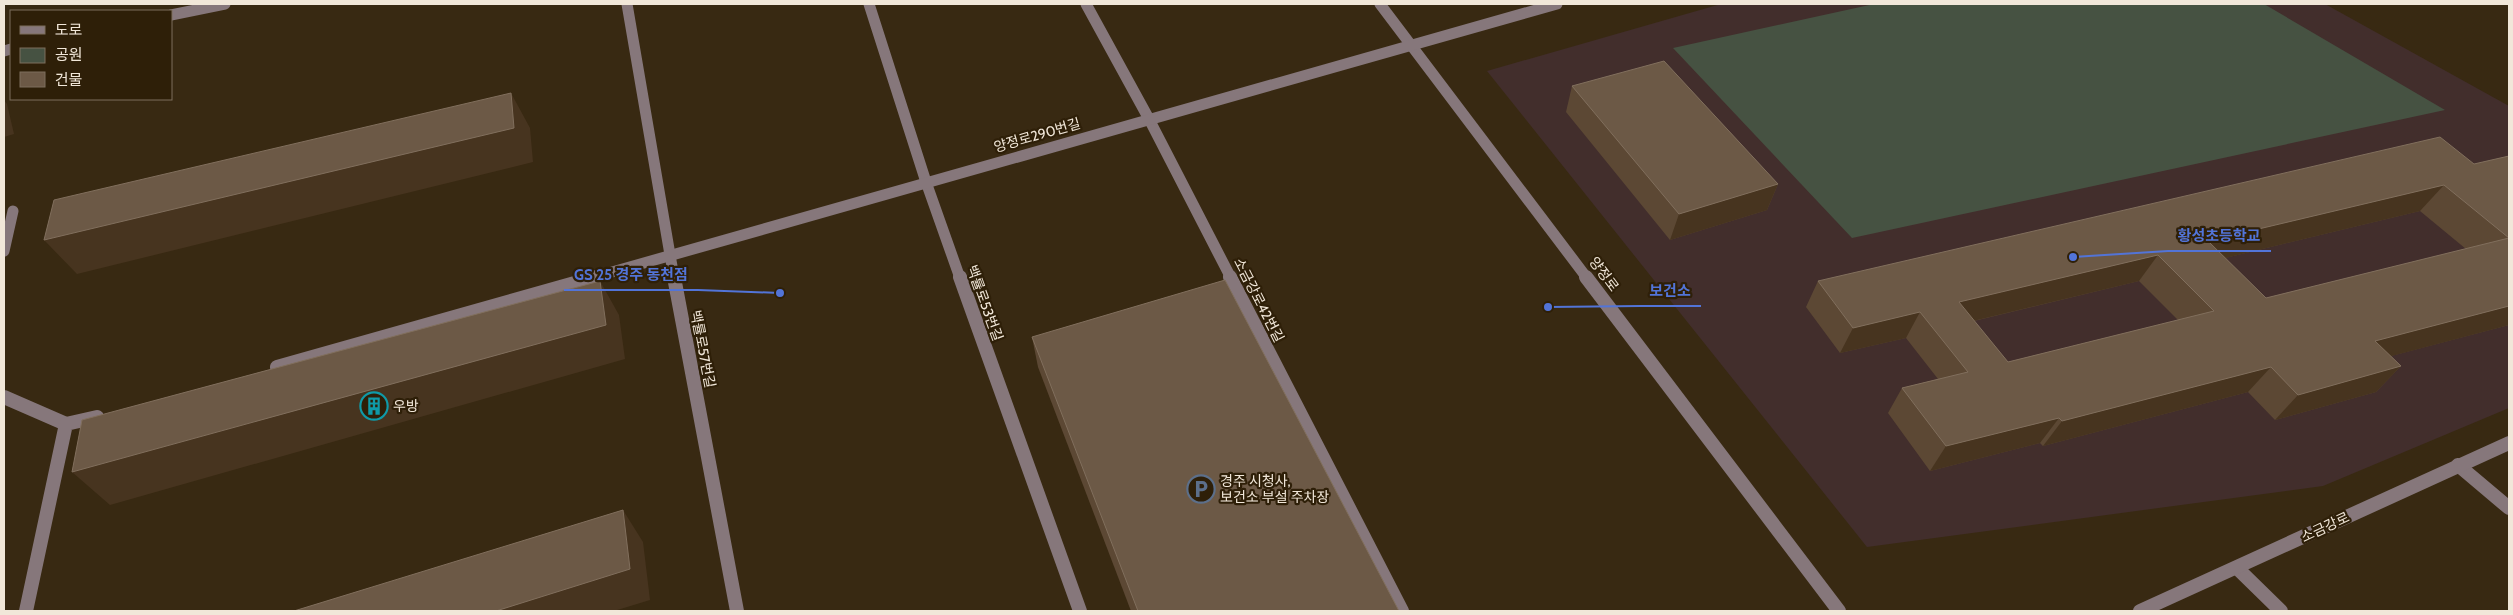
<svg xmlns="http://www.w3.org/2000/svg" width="2513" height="615" viewBox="0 0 2513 615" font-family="Cabin,'Noto Sans KR',sans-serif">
  <rect width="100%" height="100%" fill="#382912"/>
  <path fill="#422e2c" d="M1721,4H2325L2509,106V408L2323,486L1867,547L1487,71Z"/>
  <path fill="#465242" d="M1874,4H2264L2445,110L1852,238L1673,48Z"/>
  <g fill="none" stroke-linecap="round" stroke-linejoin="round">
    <g stroke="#86777b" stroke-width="11">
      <path d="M627,4L674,278"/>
      <path d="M869,4L926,182L960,278"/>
      <path d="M1086,4L1149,119L1231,278"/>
      <path d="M1380,4L1587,278"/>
      <path d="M171,15L225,4"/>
      <path d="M4,51L11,49"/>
      <path d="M4,251L13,211"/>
      <path d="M591,278L1557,4"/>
    </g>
    <g stroke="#86777b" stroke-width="14">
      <path d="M674,277L737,611"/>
      <path d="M960,277L1080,611"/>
      <path d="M1230,277L1402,611"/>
      <path d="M1586,277L1839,611"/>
      <path d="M277,367L596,277"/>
      <path d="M4,397L66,424"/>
      <path d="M2458,465L2509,508"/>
      <path d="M2237,568L2281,611"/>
      <path d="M26,611L66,424L97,417"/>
      <path d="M2140,611L2509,443"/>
    </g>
  </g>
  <g fill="#5c4834" fill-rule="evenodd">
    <path d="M1572,86L1778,184L1767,210L1670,240L1566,112Z"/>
    <path d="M2509,156V325L2391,356L2401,366L2376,392L2275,420L2248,392L2043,446L2040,443L1930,471L1888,413L1902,388L1938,379L1906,338L1840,353L1806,307L1818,281L2474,164ZM2420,211L2466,249L2266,298L2225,258ZM2139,281L2178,320L2008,362L1974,321Z"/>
    <path d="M1032,337L1399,611H1131L1038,367Z"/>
  </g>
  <g fill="#47341f">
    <path d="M511,93L530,128L533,162L77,274L44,240Z"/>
    <path d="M4,100L7,104L14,134L4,137Z"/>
    <path d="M1778,184L1767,210L1670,240L1679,214Z"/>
    <path d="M2444,185L2420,211L2188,267L2208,241Z"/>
    <path d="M2158,255L2139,281L1944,328L1959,302Z"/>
    <path d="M600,281L619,315L625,359L110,505L72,472Z"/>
    <path d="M2509,306V325L2350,367L2375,341Z"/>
    <path d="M1920,312L1906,338L1840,353L1853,328Z"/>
    <path d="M2401,366L2376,392L2275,420L2298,395Z"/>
    <path d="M2271,367L2248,392L2043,446L2062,421Z"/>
    <path d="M2059,418L2040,443L1930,471L1946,446Z"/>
    <path d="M623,510L643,542L650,600L614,611H496Z"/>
  </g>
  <g fill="#6c5946" stroke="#816f5d" fill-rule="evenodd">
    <path d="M1664,61L1778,184L1679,214L1572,86Z"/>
    <path d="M511,93L514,128L44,240L54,200Z"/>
    <path d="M2440,137L2474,164L2509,156V238L2444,185L2208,241L2266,298L2509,238V306L2375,341L2401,366L2298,395L2271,367L2062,421L2059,418L1946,446L1902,388L1968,372L1920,312L1853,328L1818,281ZM2158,255L2214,311L2008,362L1959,302Z"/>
    <path d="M1225,280L1399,611H1138L1032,337Z"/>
    <path d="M600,281L606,325L72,472L82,420Z"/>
    <path d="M623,510L630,569L496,611H294Z"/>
  </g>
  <defs>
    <g id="building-ring" transform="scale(1.4375)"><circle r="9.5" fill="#2e1f08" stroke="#0f9aa8" stroke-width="1.5"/><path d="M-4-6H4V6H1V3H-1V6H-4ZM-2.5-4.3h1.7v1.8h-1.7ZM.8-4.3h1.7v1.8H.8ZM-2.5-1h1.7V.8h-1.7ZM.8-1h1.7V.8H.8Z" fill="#0f9aa8"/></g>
    <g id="parking-ring" transform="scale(1.4375)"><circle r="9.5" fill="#2e1f08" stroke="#5c6f8a" stroke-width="1.5"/><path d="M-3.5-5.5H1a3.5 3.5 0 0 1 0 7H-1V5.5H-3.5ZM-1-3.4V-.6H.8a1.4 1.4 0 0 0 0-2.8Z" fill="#5c6f8a"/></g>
  </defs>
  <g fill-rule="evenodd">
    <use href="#building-ring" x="374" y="406"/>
    <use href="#parking-ring" x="1201" y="489"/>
  </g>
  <g text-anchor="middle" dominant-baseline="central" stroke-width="4.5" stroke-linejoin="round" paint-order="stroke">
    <g font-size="14" fill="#f1e7d9" stroke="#2e1f08">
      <text transform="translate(1037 135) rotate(-16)">양정로290번길</text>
      <text transform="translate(1604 274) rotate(53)">양정로</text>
      <text transform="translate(1259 300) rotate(63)">소금강로42번길</text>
      <text transform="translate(985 303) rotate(70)">백률로53번길</text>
      <text transform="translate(703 349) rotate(79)">백률로57번길</text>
      <text transform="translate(2325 527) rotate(-25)">소금강로</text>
    </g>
    <g font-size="14" fill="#f1e7d9" stroke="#2e1f08" text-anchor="start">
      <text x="393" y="406">우방</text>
      <text x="1220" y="481">경주 시청사,<tspan x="1220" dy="16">보건소 부설 주차장</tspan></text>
    </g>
  </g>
  <path fill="none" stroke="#5274d8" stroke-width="2" d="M2073 257L2168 251H2271M780 293L698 290H564M1548 307L1640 306H1701"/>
  <g fill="#5274d8" stroke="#2e1f08" stroke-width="2">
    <circle cx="2073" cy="257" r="5"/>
    <circle cx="780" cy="293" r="5"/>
    <circle cx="1548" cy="307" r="5"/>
  </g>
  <g font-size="15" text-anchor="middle" font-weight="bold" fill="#5274d8" stroke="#2e1f08" stroke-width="4.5" stroke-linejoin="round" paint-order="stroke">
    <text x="2219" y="241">황성초등학교</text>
    <text x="631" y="280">GS 25 경주 동천점</text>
    <text x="1670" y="296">보건소</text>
  </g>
  <rect width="2513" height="615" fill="none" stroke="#f1e7d9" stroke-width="10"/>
  <rect x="10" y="10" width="162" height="90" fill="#2e1f08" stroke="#7c6f5c"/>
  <rect x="20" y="26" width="25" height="8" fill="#86777b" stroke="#7c6f5c"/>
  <text x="55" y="35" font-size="15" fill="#f1e7d9">도로</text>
  <rect x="20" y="48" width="25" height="15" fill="#465242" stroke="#7c6f5c"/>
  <text x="55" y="60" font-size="15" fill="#f1e7d9">공원</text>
  <rect x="20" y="72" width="25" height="15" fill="#6c5946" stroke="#7c6f5c"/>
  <text x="55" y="85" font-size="15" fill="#f1e7d9">건물</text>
</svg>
